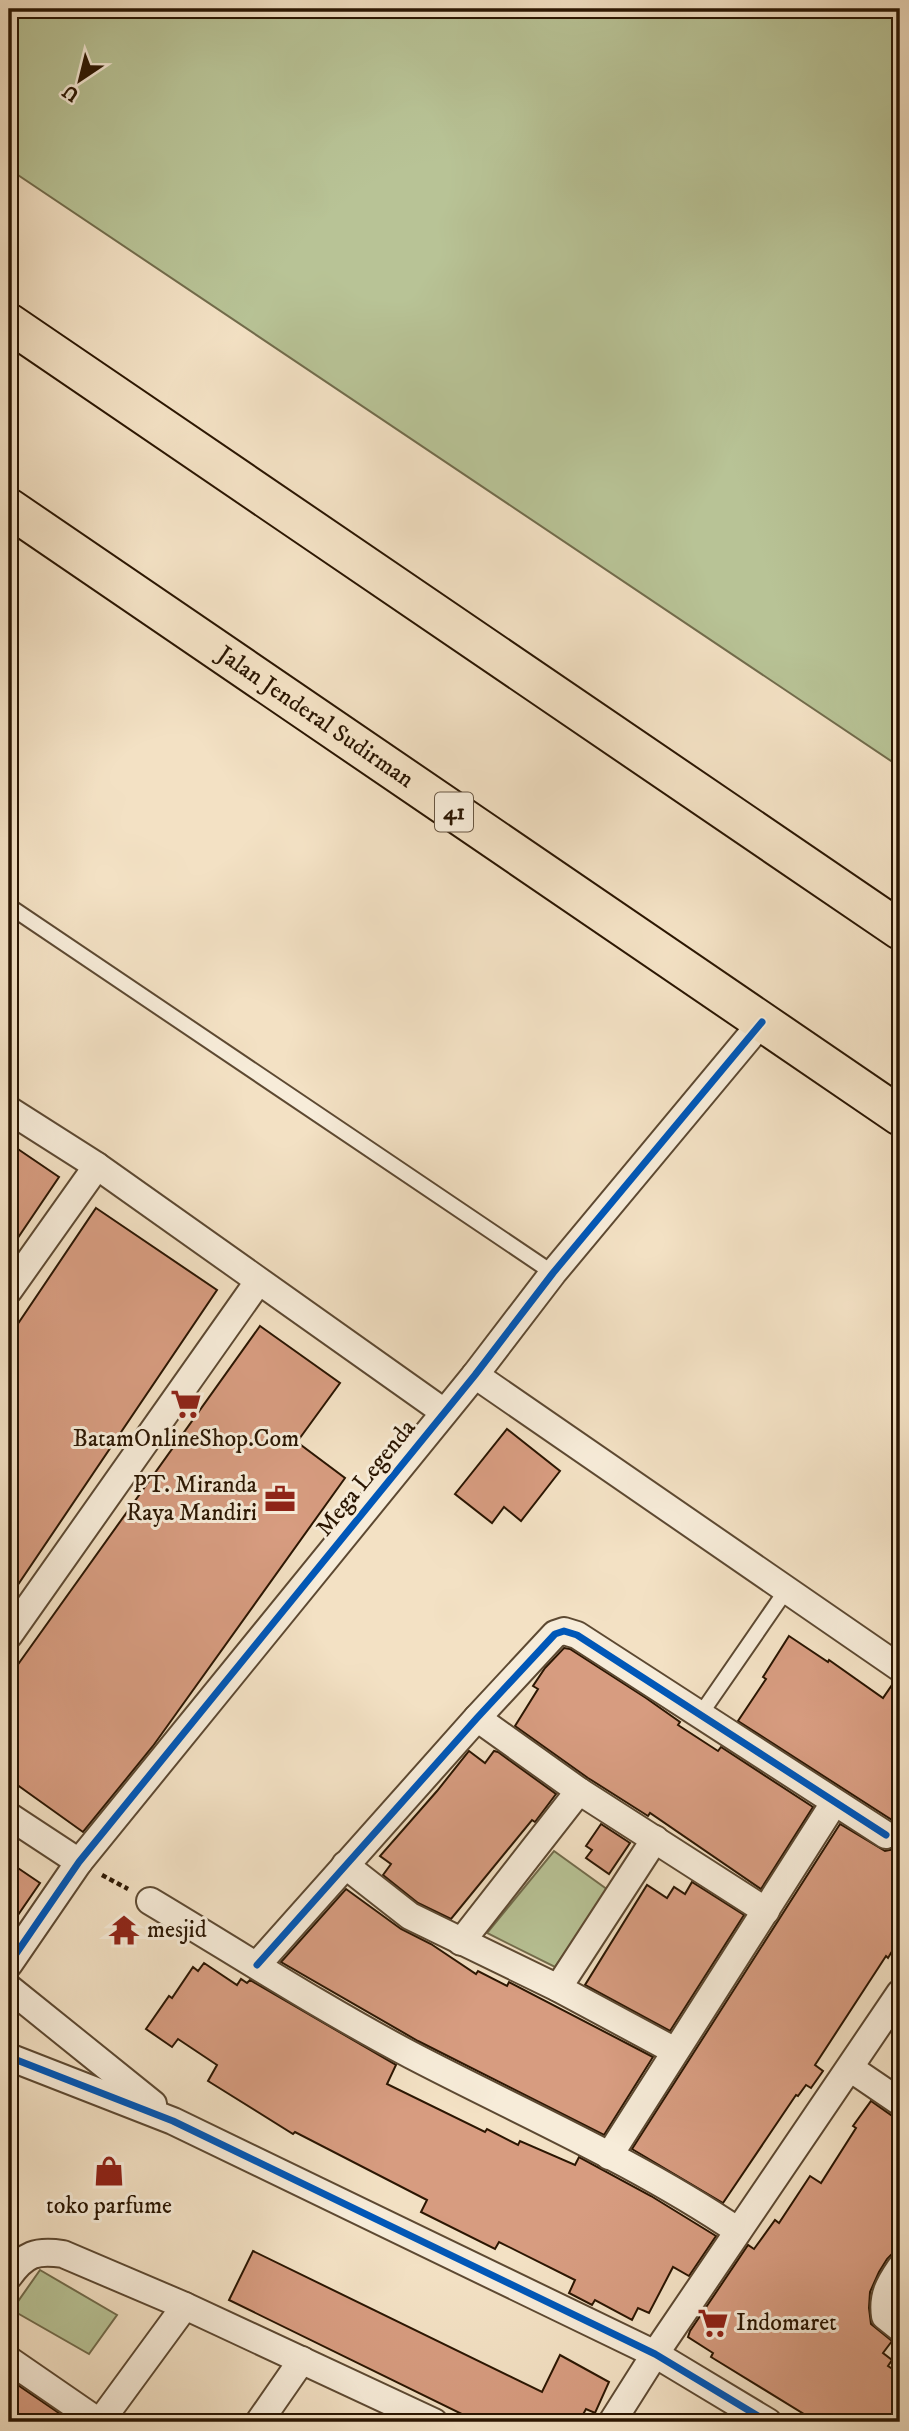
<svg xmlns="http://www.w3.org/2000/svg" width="909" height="2431" viewBox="0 0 909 2431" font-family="'IM FELL DW Pica',serif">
  <rect width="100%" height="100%" fill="#f3e1c4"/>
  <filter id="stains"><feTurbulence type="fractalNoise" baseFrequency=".00286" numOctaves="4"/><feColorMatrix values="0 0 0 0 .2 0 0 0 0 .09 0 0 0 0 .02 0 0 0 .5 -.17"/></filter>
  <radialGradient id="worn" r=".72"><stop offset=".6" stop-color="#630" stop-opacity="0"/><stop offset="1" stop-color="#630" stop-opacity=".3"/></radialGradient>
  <g fill="#b8c396" stroke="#726c4c" stroke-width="2">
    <path d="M9,9H900V767L9,169Z"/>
    <path d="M554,1851L608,1890L555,1967L487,1933Z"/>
    <path d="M40,2270L117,2315L89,2354L12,2310Z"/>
  </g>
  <g fill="#d79c80" stroke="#2b1602" stroke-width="2">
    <path d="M9,1143L59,1177L9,1251Z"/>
    <path d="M96,1208L217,1290L9,1598V1337Z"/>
    <path d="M260,1326L340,1383L297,1442L345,1478L153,1746L83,1832L9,1779V1677Z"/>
    <path d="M507,1429L560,1471L521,1521L504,1507L492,1523L455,1494Z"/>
    <path d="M789,1636L828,1662L829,1660L883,1698L894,1682L900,1684V1828L895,1822L738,1721L766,1679L763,1677Z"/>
    <path d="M564,1648L570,1649L646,1698L680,1722L678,1725L718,1751L721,1747L813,1807L761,1889L650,1813L648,1816L588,1778L515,1726L538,1689L533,1686L545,1668Z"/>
    <path d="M469,1751L485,1763L494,1751L498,1752L556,1794L535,1822L532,1820L451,1919L418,1903L383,1875L391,1864L380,1856L437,1791Z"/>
    <path d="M601,1824L630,1843L609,1874L586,1858L592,1850L586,1846Z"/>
    <path d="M840,1824L885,1851L894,1849L900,1841V1938L888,1958L886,1956L815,2065L823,2071L811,2088L806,2085L798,2096L796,2095L723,2203L632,2149Z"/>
    <path d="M9,1862L40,1883L9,1928Z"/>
    <path d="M692,1882L744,1915L670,2031L585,1985L647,1885L667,1898L674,1887L685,1894Z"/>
    <path d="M346,1889L401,1929L431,1944L476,1974L478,1971L507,1986L509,1982L653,2057L604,2135L418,2041L281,1962Z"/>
    <path d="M204,1963L237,1985L241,1979L247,1983L250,1980L396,2065L387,2084L485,2132L487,2129L518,2145L520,2141L575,2165L579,2157L651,2196L716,2236L689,2276L673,2267L649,2313L638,2308L632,2320L595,2300L592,2305L569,2293L575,2280L499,2242L495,2249L421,2212L427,2200L295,2132L293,2134L208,2081L217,2065L178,2039L172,2047L146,2029L169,1996L172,1998L193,1967L198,1971Z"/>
    <path d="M871,2101L891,2115L900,2118V2252L892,2254L887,2259L879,2272L870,2292L869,2308L871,2324L892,2341L883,2353L892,2360L888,2366L900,2374V2422H817L711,2357L713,2353L688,2337L690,2331L748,2245L754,2249L775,2220L779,2223L810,2176L821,2183L856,2128L853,2126Z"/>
    <path d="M253,2251L542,2392L560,2355L609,2382L595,2413L586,2409L579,2422H478L229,2300Z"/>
    <path d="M9,2379L72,2422H9Z"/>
  </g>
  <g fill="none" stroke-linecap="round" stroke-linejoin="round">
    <g stroke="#5d4932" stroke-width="18">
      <g id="service">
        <path d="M9,906L553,1273"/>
        <path d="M700,1715L787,1589"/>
      </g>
    </g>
    <g stroke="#5d4932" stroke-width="30">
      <g id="minor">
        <path d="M9,1110L97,1166L444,1412"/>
        <path d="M9,1290L97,1166"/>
        <path d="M475,1375L900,1668"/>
        <path d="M9,1635L258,1282"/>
        <path d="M477,1718L579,1791L766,1911"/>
        <path d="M9,1816L79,1862"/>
        <path d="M345,1865L410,1916L558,1988L675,2051"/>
        <path d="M150,1901C237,1953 322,2008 411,2055C520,2112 636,2162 738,2231"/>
        <path d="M461,1942L579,1791"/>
        <path d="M9,1964L79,1862L475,1375L553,1273L762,1022"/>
        <path d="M257,1965L477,1718L555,1634L564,1631L577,1635L886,1835"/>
        <path d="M9,1988L153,2104"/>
        <path d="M558,1988L655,1839"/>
        <path d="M9,2057L173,2121L655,2354L768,2422"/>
        <path d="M850,2068L900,2102"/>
        <path d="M609,2156L834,1803"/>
        <path d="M900,2268C889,2284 882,2296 885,2316L900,2328"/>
        <path d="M9,2276C25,2254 36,2250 63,2254L185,2306L434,2422"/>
        <path d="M9,2360L99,2422"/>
        <path d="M100,2422L185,2306"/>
        <path d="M259,2422L302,2360"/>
        <path d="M612,2422L655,2354L900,1993"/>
      </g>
    </g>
    <g stroke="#2b1602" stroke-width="42">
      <g id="trunk">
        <path d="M9,323L900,930"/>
        <path id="s1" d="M9,508L900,1116"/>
      </g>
    </g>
    <path stroke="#2b1602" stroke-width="4.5" stroke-dasharray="5 3.5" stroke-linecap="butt" d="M102,1875L128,1889"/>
    <use href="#service" stroke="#f7ecd9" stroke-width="14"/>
    <use href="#minor" stroke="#f7ecd9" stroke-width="26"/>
    <use href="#trunk" stroke="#f3e1c4" stroke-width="38"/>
    <g stroke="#f7ecd9" stroke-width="11">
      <g id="cycleway">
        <path d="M9,1964L79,1862L475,1375L553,1273L762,1022"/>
        <path d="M257,1965L477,1718L555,1634L564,1631L577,1635L886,1835"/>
        <path d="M9,2057L173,2121L655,2354L768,2422"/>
      </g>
    </g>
    <use href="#cycleway" stroke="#0057b8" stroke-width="7"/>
  </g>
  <defs>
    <g id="supermarket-bare" transform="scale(2.415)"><path d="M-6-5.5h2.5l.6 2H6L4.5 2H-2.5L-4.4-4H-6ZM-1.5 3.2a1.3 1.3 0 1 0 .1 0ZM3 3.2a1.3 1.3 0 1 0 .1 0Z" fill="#8f2418" stroke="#f7ecd9" stroke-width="2.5" paint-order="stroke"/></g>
    <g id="office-bare" transform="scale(2.415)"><path d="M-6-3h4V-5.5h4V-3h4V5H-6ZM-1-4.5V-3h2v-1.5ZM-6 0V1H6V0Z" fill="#8f2418" stroke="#f7ecd9" stroke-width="2.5" paint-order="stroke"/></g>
    <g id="temple-bare" transform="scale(2.415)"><path d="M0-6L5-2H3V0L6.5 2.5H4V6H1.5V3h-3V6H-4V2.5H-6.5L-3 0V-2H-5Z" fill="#8f2418" stroke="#f7ecd9" stroke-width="2.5" paint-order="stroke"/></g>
    <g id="shop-bare" transform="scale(2.415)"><path d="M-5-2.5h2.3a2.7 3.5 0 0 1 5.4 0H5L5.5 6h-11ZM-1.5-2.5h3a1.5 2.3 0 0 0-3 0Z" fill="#8f2418" stroke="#f7ecd9" stroke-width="2.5" paint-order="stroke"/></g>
  </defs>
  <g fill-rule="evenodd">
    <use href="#supermarket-bare" x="186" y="1404"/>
    <use href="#office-bare" x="280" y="1499"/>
    <use href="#temple-bare" x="124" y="1930"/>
    <use href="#shop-bare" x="109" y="2171"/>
    <use href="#supermarket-bare" x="713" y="2323"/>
  </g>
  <g text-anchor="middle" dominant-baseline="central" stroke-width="6" stroke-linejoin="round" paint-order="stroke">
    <rect fill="#f7ecd9" stroke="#685642" stroke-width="2" x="435" y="792.5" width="38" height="39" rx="5"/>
    <g font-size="23" font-weight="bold" fill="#2b1602">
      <text x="454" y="812">41</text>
    </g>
    <g font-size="24" fill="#2b1602" stroke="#f7ecd9">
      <text stroke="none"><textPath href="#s1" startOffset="371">Jalan Jenderal Sudirman</textPath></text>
      <text transform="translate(366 1478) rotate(-51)">Mega Legenda</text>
    </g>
    <g font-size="24" fill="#2b1602" stroke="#f7ecd9">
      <text x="186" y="1439">BatamOnlineShop.Com</text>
      <text x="257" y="1485" text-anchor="end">PT. Miranda<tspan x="257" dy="28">Raya Mandiri</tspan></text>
      <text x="147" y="1930" text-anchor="start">mesjid</text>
      <text x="109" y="2206">toko parfume</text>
      <text x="736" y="2323" text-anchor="start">Indomaret</text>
    </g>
  </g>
  <rect width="909" height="2431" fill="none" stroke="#f3e1c4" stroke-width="35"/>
  <rect x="10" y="10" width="888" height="2410" fill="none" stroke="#2b1602" stroke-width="3.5"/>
  <rect x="18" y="18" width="874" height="2396" fill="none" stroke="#2b1602" stroke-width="2"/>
  <g transform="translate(80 80) rotate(215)" stroke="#f7ecd9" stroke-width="5" paint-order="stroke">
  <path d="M0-5L12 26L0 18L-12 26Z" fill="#2b1602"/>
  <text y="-10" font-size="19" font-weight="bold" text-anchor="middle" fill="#2b1602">U</text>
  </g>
  <rect width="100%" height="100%" filter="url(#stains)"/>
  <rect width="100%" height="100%" fill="url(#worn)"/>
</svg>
